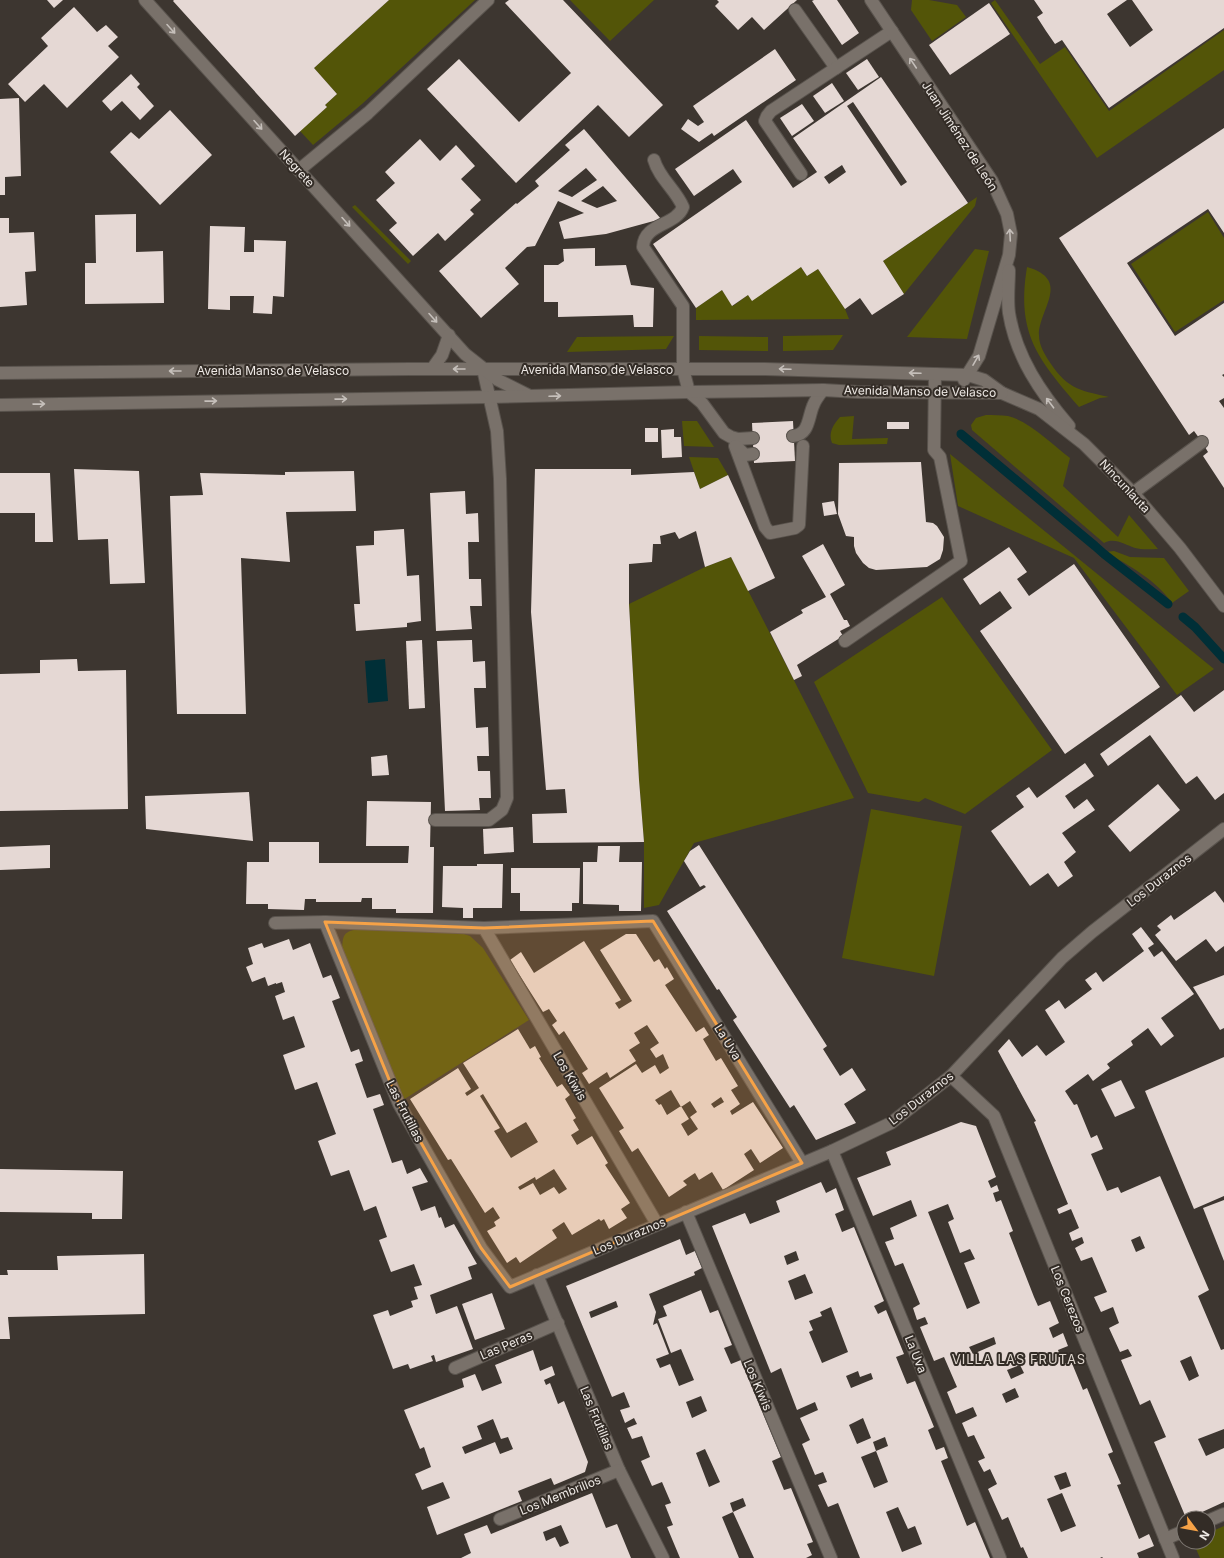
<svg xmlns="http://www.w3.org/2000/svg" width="1224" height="1558" viewBox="0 0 1224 1558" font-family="Inter,sans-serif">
  <rect width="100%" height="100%" fill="#3d3630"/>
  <g fill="#535508">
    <path d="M389,0H475L362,104L313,145L300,131L327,107L325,105L337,94L314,68Z"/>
    <path d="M570,0H654L610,41Z"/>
    <path d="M912,0H929L957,5L966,17L932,41L911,10Z"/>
    <path d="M995,0L1040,64L1065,47L1109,111L1224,30V70L1097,158L991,3Z"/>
    <path d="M977,197L975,206L904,294L883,261Z"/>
    <path d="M355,205L411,261L408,264L352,207Z"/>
    <path d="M1208,212L1224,238V300L1175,332L1131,264Z"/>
    <path d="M975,249L989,251L967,339L907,337Z"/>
    <path d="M801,267L807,276L818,269L845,309L849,319L696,320V308L722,290L733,306L748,295Z"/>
    <path d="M1027,267C1072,280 1039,309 1039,335C1039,344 1043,351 1047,358C1066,388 1077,390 1109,397L1100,398L1079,407C1038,359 1016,334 1027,267Z"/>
    <path d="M843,335L833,350L783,351V336Z"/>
    <path d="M674,336L666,349L567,352L577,337Z"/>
    <path d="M699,336L768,337V351L699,350Z"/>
    <path d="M986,415C993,415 1001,415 1008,416C1029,421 1053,445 1070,458L1063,486L1118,537L1129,515L1158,549C1151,549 1142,550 1135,548C1125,545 1115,537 1104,543L972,430L971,425L976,418Z"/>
    <path d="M854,416L852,439L888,438L887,444L839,445L832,443C828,433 833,425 840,417Z"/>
    <path d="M682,421H697L714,447L684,446Z"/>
    <path d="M950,454L1214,669L1177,695L1074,558L958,506Z"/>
    <path d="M689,457L718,458L728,475L700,489Z"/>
    <path d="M1114,551L1130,557L1164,558L1189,591L1172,603C1157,581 1129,565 1105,552Z"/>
    <path d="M731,557L854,798L694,843L659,905L644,908V842L639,780L629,604L705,567Z"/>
    <path d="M942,597L1052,750L965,814L925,798L919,802L868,793L814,682Z"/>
    <path d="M871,809L962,826L934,976L842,958Z"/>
    <path d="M358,929L461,933L470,936L483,948L529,1020L403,1100L342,951C343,936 342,932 358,929Z"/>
    <path d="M1224,1526V1558H1200L1193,1542H1208V1533Z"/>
  </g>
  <path fill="#002f37" d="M385,659L388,701L368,703L365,661Z"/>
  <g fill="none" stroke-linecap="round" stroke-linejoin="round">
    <g stroke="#002f37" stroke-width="9">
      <path d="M961,434L1095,546L1104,554L1168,604"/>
      <path d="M1183,617L1195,627L1224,659"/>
    </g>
  </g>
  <g fill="#e5d8d4" fill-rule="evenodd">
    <path d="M47,0H63L54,8Z"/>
    <path d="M174,0H389L314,68L337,94L325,105L327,107L295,136L173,1Z"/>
    <path d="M509,0H563L663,105L629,137L598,105L516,183L427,89L459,59L519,122L571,73L505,3Z"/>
    <path d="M717,0H797L764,30L752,17L738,30L715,6L719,2Z"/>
    <path d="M814,0H837L859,33L842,45L812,1Z"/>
    <path d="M1034,0H1127L1107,14L1130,47L1153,30L1132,0H1224V28L1109,108L1062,40L1055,44L1046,31L1037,17L1043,13Z"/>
    <path d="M989,3L1010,34L950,75L929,45Z"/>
    <path d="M74,7L97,32L106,25L118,37L108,46L119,57L67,108L44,84L25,102L8,84L48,46L41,38Z"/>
    <path d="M775,49L796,80L714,136L712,133L699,142L681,129L688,119L698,126L704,122L693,106Z"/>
    <path d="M867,59L879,77L858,90L846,73Z"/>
    <path d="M131,74L140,84L137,87L154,106L140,120L122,101L111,111L102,101Z"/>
    <path d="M881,77L968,203L883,261L904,294L872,315L860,298L845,309L818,269L807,276L801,267L752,301L748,295L732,306L722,290L696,308L653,244L742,182L733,169L694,196L675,169L746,120L793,188L817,172L793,138ZM853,102L907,182L901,186L847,106ZM842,165L846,172L829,184L824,177Z"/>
    <path d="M832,83L844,101L825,113L813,96Z"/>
    <path d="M19,98L21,176L5,177V195H0V99Z"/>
    <path d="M802,104L814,121L792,136L780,118Z"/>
    <path d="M170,110L212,155L160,205L110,152L131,132L139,139Z"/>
    <path d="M1224,128V233L1208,209L1127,263L1175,336L1224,303V374L1222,375L1224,377V398L1219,401L1224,408V488L1203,456L1208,452L1202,442L1194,431L1189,435L1059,238Z"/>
    <path d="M584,129L661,219L606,234L564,239L559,222L584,213L558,201L535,246L527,247L505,268L519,284L481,318L439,271L516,203L517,204L539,186L535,181L570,150L565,145ZM586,168L597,180L572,197L558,191ZM603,186L617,201L597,208L581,201Z"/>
    <path d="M420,139L440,161L456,145L475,166L461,179L481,200L470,210L474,214L445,241L438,233L413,256L389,230L397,223L376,200L395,183L385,172Z"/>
    <path d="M136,214V252L163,251L164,303L85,304V263H96L95,215Z"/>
    <path d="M0,218H9V233L34,232L36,271L25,272L27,305L0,307Z"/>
    <path d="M210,226L245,227L244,252H254V240L286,241L284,297L273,296L272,314L253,313L254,296H230V310L208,309Z"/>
    <path d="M595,248V266L626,265L631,285L654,288L653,327H634L633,315L558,317V302H544V265H558L564,261L563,249Z"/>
    <path d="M793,421L795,461L754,463L752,423Z"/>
    <rect x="887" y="422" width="22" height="7"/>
    <rect x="645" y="428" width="13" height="14"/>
    <path d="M674,429V437H681L682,457L662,458L661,430Z"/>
    <path d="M921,462L926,522L933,523L937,526L944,537L943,550L940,559L927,567L876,570L869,568L863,563L856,553L854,546V537L846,536L838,514L839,463Z"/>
    <path d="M74,469L139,471L145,583L110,584L108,539L78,540Z"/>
    <path d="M535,469H631V475L694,472L700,489L728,475L775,578L748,591L731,557L705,567L696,531L679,539L675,532L660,536L661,544H653L652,562L629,564V604L639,780L644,842L533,843L532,814L567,813L565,789L546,790L531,612Z"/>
    <path d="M354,471L356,511L286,512L290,562L241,558L246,714H177L170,496L203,495L200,473L285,475V472Z"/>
    <path d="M0,473H50L53,542H35V513H0Z"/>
    <path d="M465,491L466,514L478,513L479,542H468L469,579H481L482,606H470L472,629L436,631L430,493Z"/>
    <path d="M834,501L837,514L824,516L822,503Z"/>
    <path d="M404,529L407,576L419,575L421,621L407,623V627L356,631L354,604H360L356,546L374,545V531Z"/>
    <path d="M823,544L845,585L830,594L844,620H847L850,626L840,631L843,636L797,665L802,676L794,680L770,632L803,613L801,610L826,597L802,556Z"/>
    <path d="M1009,547L1027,572L1017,579L1029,596L1074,564L1160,687L1065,754L980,631L1012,608L1000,591L980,605L963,579Z"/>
    <path d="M422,640L425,708L409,709L406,641Z"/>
    <path d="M472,640L473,662L485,661L486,688H474L476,728L488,727L489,756H477L478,771H490L491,798H479L480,810L445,811L437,641Z"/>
    <path d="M77,659L78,671L126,670L128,809L0,811V674L40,673V660Z"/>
    <path d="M1224,690V793L1215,800L1197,776L1186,784L1150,735L1108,766L1100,754L1181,695L1194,712Z"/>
    <path d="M387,755L389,775L372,776L371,757Z"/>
    <path d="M1085,763L1094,776L1065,796L1074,809L1087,799L1095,810L1062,833L1076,852L1064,862L1073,876L1058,887L1048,873L1030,886L991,831L1024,807L1016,796L1029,787L1037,798Z"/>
    <path d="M1158,784L1180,810L1130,852L1108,826Z"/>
    <path d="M249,792L253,841L146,829L145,796Z"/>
    <path d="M367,801L431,802L430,847H434L433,913H396V909H372V898H362L361,902H316V899H305L304,910L268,909V904H246L247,862H269V842H319V863H408L409,846H366Z"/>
    <path d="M513,827L514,852L484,854L483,829Z"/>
    <path d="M50,845V868L0,870V847Z"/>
    <path d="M699,845L827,1046L823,1049L840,1076L852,1068L866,1090L844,1104L856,1123L816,1140L794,1105L790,1108L733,1020L737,1017L719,989L717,990L667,911L706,887L704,885L700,887L684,861L690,851Z"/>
    <path d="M598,846H620L619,862H642L641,911H619V905L583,904V862H597Z"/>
    <path d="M477,864H503L502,908H473V918H463V908L442,907L443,866H477Z"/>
    <path d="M511,868H580L579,903H572V911H520V893H511Z"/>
    <path d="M1215,891L1224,903V946L1216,952L1206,939L1176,961L1155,935L1161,930L1157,926L1171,915L1174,920Z"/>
    <path d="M1141,927L1154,944L1148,948L1154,957L1162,951L1194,994L1161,1018L1174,1036L1161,1046L1148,1028L1131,1041L1133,1045L1107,1064L1110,1068L1093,1081L1088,1074L1065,1091L1074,1105L1077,1104L1091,1138L1097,1135L1103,1149L1091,1154L1107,1191L1118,1187L1121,1193L1160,1176L1209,1290L1198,1296L1221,1350L1224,1349V1429L1198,1439L1206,1456L1224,1448V1502L1189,1518H1186L1154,1442L1166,1437L1150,1400L1140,1405L1121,1360L1132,1356L1128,1349L1120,1352L1109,1328L1119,1323L1113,1307L1101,1312L1094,1297L1107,1292L1092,1257L1081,1261L1075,1248L1084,1243L1082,1237L1072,1241L1069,1233L1079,1228L1071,1209L1059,1214L1057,1209L1068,1204L1034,1122L1036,1121L998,1051L1009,1039L1022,1057L1037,1045L1046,1056L1065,1042L1045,1010L1059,1000L1065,1009L1092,989L1085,980L1096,972L1103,982L1144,951L1132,934ZM1140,1236L1145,1248L1136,1252L1131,1240ZM1191,1356L1199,1376L1189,1381L1180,1361Z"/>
    <path d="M626,934H636L654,962L659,959L665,969L667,967L674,979L665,985L696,1032L704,1027L709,1035L703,1039L716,1061L721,1058L738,1086L731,1090L740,1104L730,1111L732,1115L753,1102L783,1148L760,1163L751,1149L744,1154L754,1170L723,1190L712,1172L699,1180L695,1173L683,1181L687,1185L669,1197L638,1148L632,1152L619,1131L624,1128L599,1088L636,1064L642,1073L655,1065L660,1074L669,1068L663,1054L656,1058L650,1049L659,1043L647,1025L634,1033L640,1043L629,1050L636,1061L610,1078L607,1072L589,1084L582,1073L588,1069L564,1031L559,1035L552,1025L557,1021L549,1009L543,1012L510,960L521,952L534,973L584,941L621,1000L615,1003L619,1009L632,1001L600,950ZM671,1090L681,1107L690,1101L697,1112L690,1117L698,1129L688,1136L681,1124L689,1119L681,1106L667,1115L661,1104L659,1105L655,1100ZM721,1097L724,1102L714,1108L711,1104Z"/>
    <path d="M289,939L293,950L310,943L323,978L331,975L340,998L332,1001L351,1052L359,1049L363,1061L355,1064L367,1098L380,1094L384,1105L373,1109L392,1163L402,1160L407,1174L420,1168L428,1182L412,1187L421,1211L435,1206L439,1218L441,1217L445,1228L454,1224L477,1264L468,1267L472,1279L430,1295L436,1314L457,1306L473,1349L436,1362L434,1355L431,1356L433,1361L410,1369L408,1364L393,1369L373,1315L388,1310L390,1316L413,1307L411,1301L418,1299L414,1287L422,1285L414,1264L391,1272L379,1240L387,1237L376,1206L364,1211L349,1170L331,1176L318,1141L336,1134L317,1082L295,1090L283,1055L305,1047L294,1016L283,1020L275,996L285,992L282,982L276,984V983L268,986L265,977L252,982L246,967L253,964L248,948L262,943L264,948Z"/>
    <path d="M1224,975V1028L1220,1030L1193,987Z"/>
    <path d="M518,1029L530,1049L535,1046L541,1057L539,1058L557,1087L562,1084L570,1095L565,1099L576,1118L573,1120L579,1130L571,1135L577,1145L592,1136L608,1163L605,1165L630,1203L621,1209L627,1218L609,1229L604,1219L601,1221L599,1219L572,1235L564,1222L552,1230L557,1238L520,1263L516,1257L507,1263L487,1231L496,1226L494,1222L500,1218L493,1207L485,1213L451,1159L448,1160L410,1099L458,1068L471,1089L465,1093L467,1096L479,1088L463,1063ZM483,1094L507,1133L526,1122L538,1142L511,1158L494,1131L500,1128L480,1096ZM554,1169L567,1189L559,1194L554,1187L540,1195L533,1183L520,1190L518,1187L535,1177L536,1180Z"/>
    <path d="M1224,1057V1196L1194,1209L1145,1091Z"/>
    <path d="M1121,1080L1135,1108L1115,1117L1101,1089Z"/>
    <path d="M961,1122L976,1126L996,1177L988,1181L991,1188L997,1185L999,1191L993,1193L996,1202L1001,1200L1013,1231L1009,1233L1034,1297L1038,1306L1050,1301L1059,1323L1049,1328L1053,1338L1063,1333L1068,1346L1058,1350L1063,1364L1071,1361L1083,1390L1087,1388L1113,1452L1108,1454L1121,1484L1117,1485L1139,1539L1149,1534L1154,1546L1137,1553L1139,1558H1103L1102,1557L1100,1558H1028L1023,1547L1021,1548L1008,1517L1002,1520L988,1489L997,1484L990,1469L984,1472L978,1461L985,1458L974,1435L968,1437L962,1423L977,1416L973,1407L956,1414L947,1392L957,1387L944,1357L934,1361L920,1327L928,1324L925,1317L917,1320L913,1308L920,1304L903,1263L895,1266L885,1242L894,1239L890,1228L917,1216L911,1200L873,1216L857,1178L891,1165L886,1152ZM948,1204L954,1219L948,1222L960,1253L970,1249L975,1259L964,1263L980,1303L967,1309L928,1212ZM994,1337L996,1344L973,1354L969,1347ZM1020,1365L1024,1373L1011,1379L1007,1370ZM1015,1388L1019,1397L1006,1403L1002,1394ZM1066,1472L1071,1486L1060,1490L1054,1476ZM1062,1493L1076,1526L1061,1532L1047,1499Z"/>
    <path d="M0,1169L123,1171L122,1219H92V1213L0,1212Z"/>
    <path d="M821,1182L826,1193L836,1188L844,1210L835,1214L842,1232L854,1227L884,1301L874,1306L878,1314L886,1310L904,1354L896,1357L907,1384L915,1381L934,1427L928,1430L936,1450L944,1447L948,1458L941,1461L967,1526L975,1522L990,1558H860L838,1503L828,1507L818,1485L827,1482L823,1472L815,1475L802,1444L810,1440L800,1418L818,1410L815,1402L797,1410L781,1368L771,1373L712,1226L745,1213L750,1224L780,1212L776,1201ZM796,1251L799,1260L787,1265L784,1256ZM805,1274L813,1293L795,1300L788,1281ZM831,1307L848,1352L822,1363L809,1332L813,1330L809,1321L822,1316L820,1312ZM858,1371L860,1377L871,1373L873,1379L851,1388L846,1376ZM863,1418L871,1438L857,1444L849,1425ZM885,1437L888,1446L876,1451L888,1482L874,1488L861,1457L876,1451L873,1442ZM898,1507L908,1529L915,1526L922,1544L902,1552L886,1512Z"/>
    <path d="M1224,1200V1261L1203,1208Z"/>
    <path d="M680,1239L686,1255L695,1251L702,1268L694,1272L695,1275L649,1294L656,1312L653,1325L657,1323L669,1354L656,1359L660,1368L670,1364L679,1386L694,1380L681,1349L671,1353L658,1319L667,1316L663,1306L701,1290L710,1313L718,1310L732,1345L724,1348L731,1364L741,1360L781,1457L772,1461L784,1490L791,1488L813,1542L807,1544L812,1555L806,1558H754L733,1512L746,1506L743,1498L730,1503L733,1512L722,1517L739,1558H680L667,1527L673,1525L665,1505L671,1503L662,1482L652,1486L641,1461L650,1457L642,1436L632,1439L627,1428L637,1424L634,1418L625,1423L620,1410L630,1407L624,1392L612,1397L566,1286ZM616,1301L618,1307L591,1318L589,1312ZM701,1396L707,1411L692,1418L686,1402ZM705,1449L720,1482L709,1487L696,1453Z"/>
    <path d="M144,1254L145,1314L8,1317L10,1339H0V1275H8L7,1270H58L57,1256Z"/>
    <path d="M492,1293L505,1329L475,1340L462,1304Z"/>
    <path d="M533,1350L540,1371L552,1366L555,1375L544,1380L546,1385L550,1383L558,1404L564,1401L588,1462L585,1472L554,1485L551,1478L518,1491L522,1501L437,1535L427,1507L450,1498L443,1482L422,1490L415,1474L431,1467L424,1447L420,1449L404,1410L464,1387L462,1379L475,1374L482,1391L502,1383L495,1365ZM493,1419L501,1439L508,1437L513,1449L500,1454L495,1442L465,1454L462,1447L482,1439L477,1426Z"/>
    <path d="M592,1493L606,1528L617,1524L631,1558H461L471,1553L464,1534L487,1525L491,1534ZM561,1525L569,1543L560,1547L555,1537L546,1541L543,1532Z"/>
  </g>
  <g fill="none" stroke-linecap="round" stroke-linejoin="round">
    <g stroke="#59534d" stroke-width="14">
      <g id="lane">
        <path d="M795,10L836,68"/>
        <path d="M654,160C659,178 676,190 683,207C676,226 644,223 643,247L683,306V369L689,392L702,403L724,433L731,437L738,439L753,438"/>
        <path d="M299,170L368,113L488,0"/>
        <path d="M801,174L765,121L767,116L771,111L892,31"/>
        <path d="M793,436C809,435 808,418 813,406C815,400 819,395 823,390"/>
        <path d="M735,446L765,527L770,533L795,528L799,525L803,446"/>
        <path d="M736,446L745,455L753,454"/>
        <path d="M1133,493L1202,442"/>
        <path d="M845,641L961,561L940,457L934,450L935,374"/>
      </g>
    </g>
    <g stroke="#59534d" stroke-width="14">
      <g id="street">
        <path d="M435,820H489L502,810L507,798L500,479L497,431L483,369"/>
        <path d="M325,922L399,1104L481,1248L510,1287L832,1151L891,1123L951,1076L1062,958L1092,932L1224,829"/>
        <path d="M275,923L325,922L484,928L653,921L802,1163"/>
        <path d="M484,928L657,1224"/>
        <path d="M951,1076L994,1116L1173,1558"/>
        <path d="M832,1151L1000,1558"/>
        <path d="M686,1212L831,1558"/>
        <path d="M537,1275L619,1470L663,1558"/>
        <path d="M455,1368L558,1323"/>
        <path d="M500,1519L619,1470"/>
        <path d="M1208,1521L1224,1514"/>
        <path d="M1165,1539L1184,1531"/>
      </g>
    </g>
    <g stroke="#59534d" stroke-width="14">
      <g id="secondary">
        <path d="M145,0L465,354L498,380L528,395"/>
        <path d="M871,0L992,181L1007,214L1011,234L1009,255L979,356L964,380"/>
        <path d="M1009,270C1009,284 1007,299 1009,313C1016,357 1041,393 1069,426"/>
        <path d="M432,369L442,355L449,335"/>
        <path d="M0,373L409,369H765L968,375L984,380L1002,393L1039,409L1084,444L1133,493L1180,548L1224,606"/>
        <path d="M0,405L489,397L689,392L823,390L858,392L1002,393"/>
      </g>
    </g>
    <use href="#lane" stroke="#79716a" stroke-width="12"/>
    <use href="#street" stroke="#79716a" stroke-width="12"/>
    <use href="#secondary" stroke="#79716a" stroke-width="12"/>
  </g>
  <defs><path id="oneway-shaft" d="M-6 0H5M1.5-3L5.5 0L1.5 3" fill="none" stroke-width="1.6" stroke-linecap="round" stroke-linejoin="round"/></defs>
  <g stroke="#c5bfba">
    <use href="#oneway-shaft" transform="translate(171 29) rotate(48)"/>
    <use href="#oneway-shaft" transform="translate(913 63) rotate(-124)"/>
    <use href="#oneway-shaft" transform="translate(258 125) rotate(48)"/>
    <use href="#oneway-shaft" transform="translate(346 222) rotate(48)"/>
    <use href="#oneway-shaft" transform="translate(1010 235) rotate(-93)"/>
    <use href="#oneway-shaft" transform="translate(433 318) rotate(48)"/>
    <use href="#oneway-shaft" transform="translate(976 360) rotate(-60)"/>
    <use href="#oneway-shaft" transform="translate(459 369) rotate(180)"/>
    <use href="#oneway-shaft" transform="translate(785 369) rotate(-178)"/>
    <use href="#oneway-shaft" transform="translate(175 371) rotate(180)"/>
    <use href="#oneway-shaft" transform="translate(915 373) rotate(-178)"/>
    <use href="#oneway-shaft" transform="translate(555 396) rotate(-2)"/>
    <use href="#oneway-shaft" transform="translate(341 399) rotate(-1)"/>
    <use href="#oneway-shaft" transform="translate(211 401) rotate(-1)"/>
    <use href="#oneway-shaft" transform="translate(1050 403) rotate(-127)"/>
    <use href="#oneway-shaft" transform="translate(39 404) rotate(-1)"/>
  </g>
  <path fill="#f6a247" fill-opacity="0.2" stroke="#f6a247" stroke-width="3" stroke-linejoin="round" d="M653,921L802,1163L510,1287L481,1248L399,1104L325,922L484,928Z"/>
  <g text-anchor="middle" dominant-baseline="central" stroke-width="4" stroke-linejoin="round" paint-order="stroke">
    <g font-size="12" fill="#eee9e5" stroke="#332c26">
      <text transform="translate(960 136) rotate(57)">Juan Jiménez de León</text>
      <text transform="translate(297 168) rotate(48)">Negrete</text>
      <text x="597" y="369">Avenida Manso de Velasco</text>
      <text x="273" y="370">Avenida Manso de Velasco</text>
      <text transform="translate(920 391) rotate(1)">Avenida Manso de Velasco</text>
      <text transform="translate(1125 486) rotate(47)">Nincunlauta</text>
      <text transform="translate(1159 880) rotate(-38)">Los Duraznos</text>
      <text transform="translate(728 1042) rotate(58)">La Uva</text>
      <text transform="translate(570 1076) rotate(60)">Los Kiwis</text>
      <text transform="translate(921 1098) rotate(-38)">Los Duraznos</text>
      <text transform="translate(405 1111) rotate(63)">Las Frutillas</text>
      <text transform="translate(629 1236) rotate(-23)">Los Duraznos</text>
      <text transform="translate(1068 1299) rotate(68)">Los Cerezos</text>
      <text transform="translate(506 1345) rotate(-23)">Las Peras</text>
      <text transform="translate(916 1354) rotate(68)">La Uva</text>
      <text transform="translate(758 1385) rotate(67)">Los Kiwis</text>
      <text transform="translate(597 1418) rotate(67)">Las Frutillas</text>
      <text transform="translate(560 1495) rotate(-22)">Los Membrillos</text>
    </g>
    <g font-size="13" letter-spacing="1" fill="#ded5cd" stroke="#332c26">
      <text x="1019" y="1359">VILLA LAS FRUTAS</text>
    </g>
  </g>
  <g transform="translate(1196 1530) rotate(122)"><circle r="19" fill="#332c26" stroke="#7e7872"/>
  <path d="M0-3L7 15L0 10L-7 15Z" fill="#f6a247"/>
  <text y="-6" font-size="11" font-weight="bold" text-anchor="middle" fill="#eee9e5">N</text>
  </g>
</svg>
